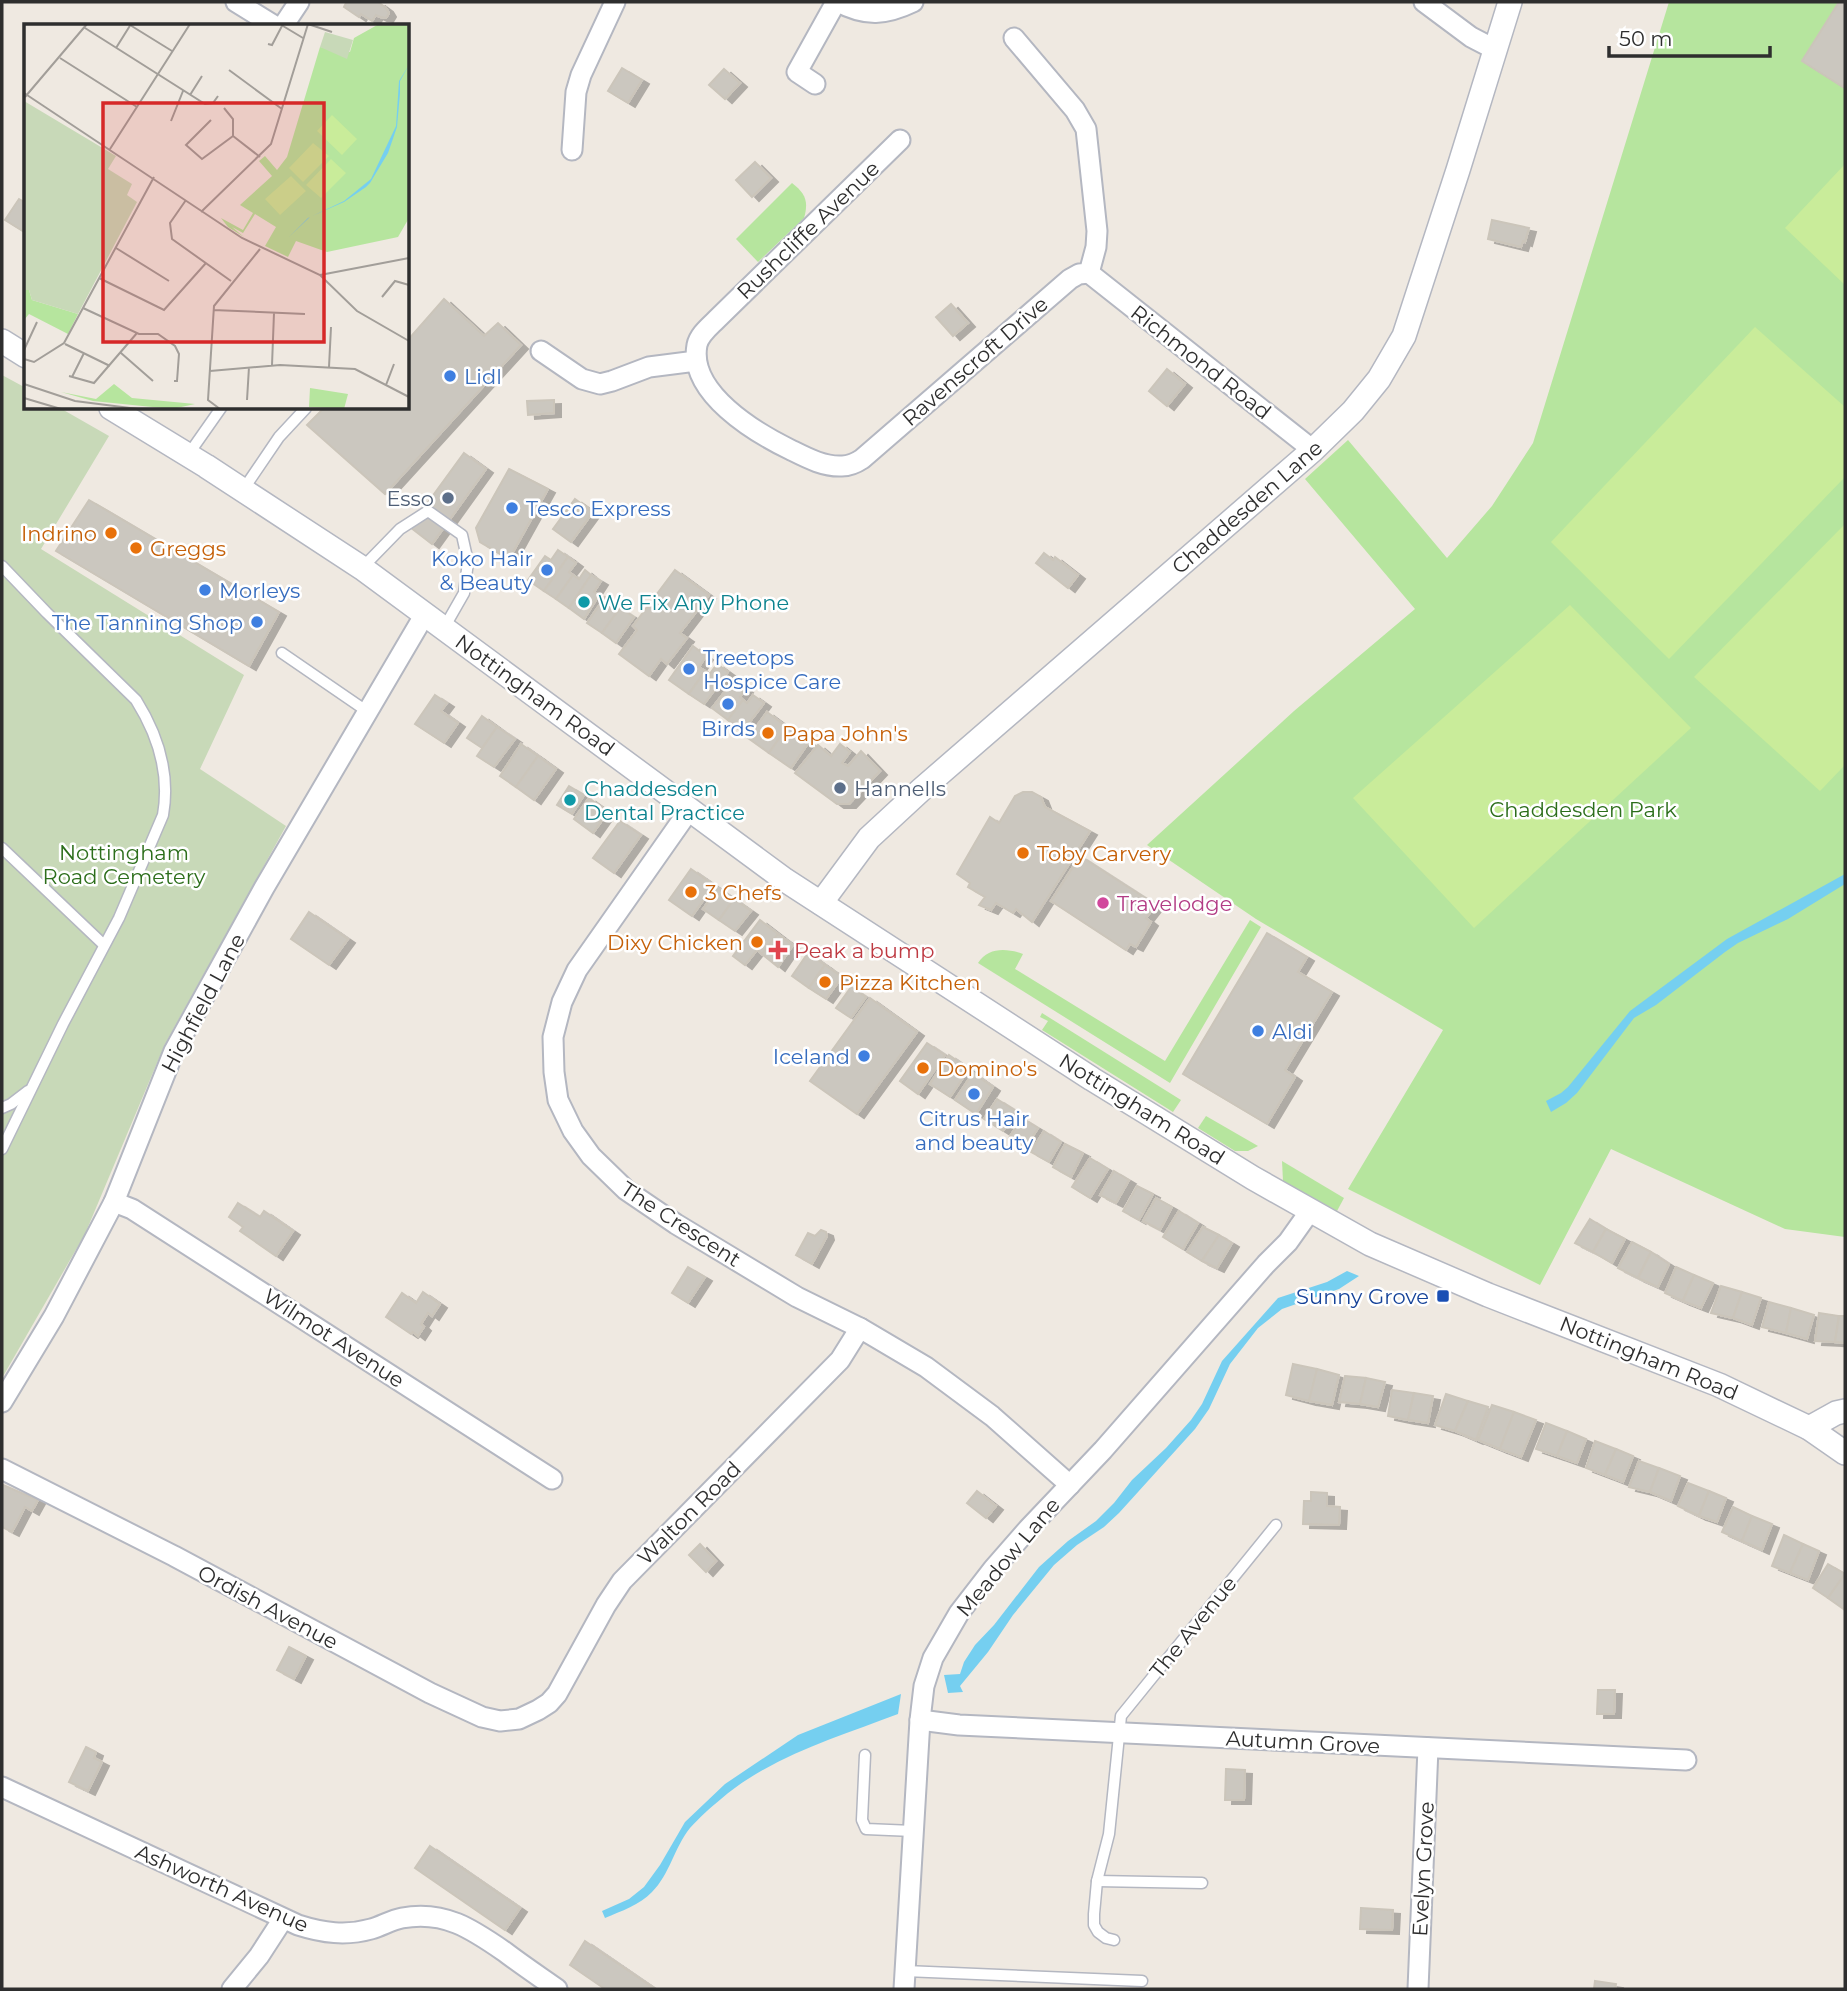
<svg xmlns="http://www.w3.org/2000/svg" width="1847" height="1991" viewBox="0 0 1847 1991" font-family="Montserrat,sans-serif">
  <defs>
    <filter id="shadow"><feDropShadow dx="7" dy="4" stdDeviation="0" flood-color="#0004"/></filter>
  </defs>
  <rect width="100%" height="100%" fill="#efe9e1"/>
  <g fill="#b6e59e">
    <path d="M1669,2H1845V1237L1785,1229L1611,1149L1540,1285L1348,1189L1443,1030L1256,919L1147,845L1294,711L1415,609L1305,479L1348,440L1447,558L1492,506L1533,443Z"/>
    <path d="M792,183C805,193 809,201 804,218L758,262L736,239Z"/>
    <path d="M1250,920L1261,927L1170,1083L978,963C988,947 1007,948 1023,954L1015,969L1165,1061Z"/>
    <path d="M1042,1013L1181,1100L1173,1112L1042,1030L1048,1021L1040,1017Z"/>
    <path d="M1206,1116L1258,1146L1248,1151H1235L1198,1128Z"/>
    <path d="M1282,1161L1344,1198L1337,1211L1283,1181Z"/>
  </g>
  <path fill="#c8d9b8" d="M2,375L26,388V408H60L109,436L41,549L244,675L200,769L286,826L165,1044L85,1234L2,1378Z"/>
  <g fill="#c9ec9a">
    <path d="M1845,164V285L1785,228Z"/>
    <path d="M1755,327L1845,407V477L1669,659L1551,542Z"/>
    <path d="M1845,524V765L1820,791L1694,677Z"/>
    <path d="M1570,605L1691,728L1474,928L1353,798Z"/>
  </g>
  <g fill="#75cff0">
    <path d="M1845,874V884L1788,919L1738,943L1725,952L1656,1005L1634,1018L1577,1093L1566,1103L1551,1112L1546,1101L1561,1093L1568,1087L1630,1011L1727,939Z"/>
    <path d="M1347,1271L1359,1276L1339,1289L1282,1309L1258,1328L1230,1364L1209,1409L1195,1429L1119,1513L1104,1527L1077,1545L1054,1565L1013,1615L988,1652L960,1686L963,1692L948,1693L944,1675L960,1674L964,1662L975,1645L994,1625L1039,1567L1068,1541L1096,1521L1114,1503L1132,1480L1166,1448L1191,1420L1202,1404L1222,1361L1278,1298L1327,1282Z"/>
    <path d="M901,1694L898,1714C838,1737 771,1756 721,1799C711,1807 699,1818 690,1828C674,1848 670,1874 652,1892C640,1905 621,1911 605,1918L602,1911L629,1899L644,1887L660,1865L685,1822L725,1784L798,1735Z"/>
  </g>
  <g fill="#cbc7bf" stroke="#cbc5ba" stroke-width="2" filter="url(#shadow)">
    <path d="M345,2H378L386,8L389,13L386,18L380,17L376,15L372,21L361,14L359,17L344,7L346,3Z"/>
    <path d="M1839,2H1845V83L1843,87L1802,61Z"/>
    <path d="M622,68L642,80L628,103L608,91Z"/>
    <path d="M724,69L740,83L725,99L709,85Z"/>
    <path d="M755,162L771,178L752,197L736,180Z"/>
    <path d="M19,199L26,203V226L23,231L5,220Z"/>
    <path d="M1492,220L1529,228L1525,242L1523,241L1521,247L1488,239Z"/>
    <path d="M444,299L484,336L498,323L521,345L385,494L307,425L324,408H408V340Z"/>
    <path d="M951,304L968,323L953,336L936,317Z"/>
    <path d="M1167,369L1185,384L1167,406L1149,391Z"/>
    <path d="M554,400V413L528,415L527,401Z"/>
    <path d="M464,453L486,469L432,544L410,527Z"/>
    <path d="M509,469L548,489L509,559L480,542L476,528Z"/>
    <path d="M575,499L593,512L571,542L553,529Z"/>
    <path d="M89,500L279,612L249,666L56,551Z"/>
    <path d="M558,550L568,557L544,591L528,580L545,556L551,560Z"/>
    <path d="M1044,553L1053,560L1055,557L1078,575L1068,588L1036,563Z"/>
    <path d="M568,557L576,563L569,572L573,575L556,599L544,591Z"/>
    <path d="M585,570L591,575L569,608L556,599L573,575L579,579Z"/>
    <path d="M675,570L709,595L680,633L687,638L667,664L661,659L649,676L619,654L637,630L633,626Z"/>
    <path d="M591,575L601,581L594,592L599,595L584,619L569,608Z"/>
    <path d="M605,597L620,608L602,633L587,623Z"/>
    <path d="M620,608L634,617L616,643L602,633Z"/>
    <path d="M693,646L706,656L699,667L705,671L689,694L669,680Z"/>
    <path d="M717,664L728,672L704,704L689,694L705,671L709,675Z"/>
    <path d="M734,680L746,689L740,697L743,700L728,720L712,708Z"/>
    <path d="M435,695L447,703L441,711L458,723L444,743L415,724Z"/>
    <path d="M753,695L764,703L742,732L728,720L743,700L747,703Z"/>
    <path d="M767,712L787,727L769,753L748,738Z"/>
    <path d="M482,716L497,727L482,748L467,738Z"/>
    <path d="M497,727L515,739L494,767L477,756Z"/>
    <path d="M787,727L809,742L791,768L769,753Z"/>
    <path d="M521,744L538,756L516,787L500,776Z"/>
    <path d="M840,744L850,752L842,763L848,766L861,751L880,771L849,804H837L795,773L818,745L831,756Z"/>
    <path d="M538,756L556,769L534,800L516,787Z"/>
    <path d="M569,786L584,795L572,814L557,805Z"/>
    <path d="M1023,792H1032L1041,797L1045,807L1090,831L1032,922L1016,909L1013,913L996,903L991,910L979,905L985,897L968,887L970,883L957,874L990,817L999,823L1015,796Z"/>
    <path d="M589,798L608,812L593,833L574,819Z"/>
    <path d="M620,821L641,835L614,873L593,858Z"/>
    <path d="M1080,856L1156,905L1146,918L1151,922L1136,947L1130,944L1126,950L1051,901Z"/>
    <path d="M691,869L714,885L692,916L669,900Z"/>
    <path d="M718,888L734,899L719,920L703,909Z"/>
    <path d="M734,899L751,911L735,931L719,920Z"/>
    <path d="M309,912L348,939L329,965L291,939Z"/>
    <path d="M760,920L778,934L762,954L757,950L745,965L733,956Z"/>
    <path d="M1267,933L1307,957L1298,972L1332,992L1285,1070L1295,1077L1267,1124L1183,1074Z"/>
    <path d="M778,934L793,945L778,967L762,954Z"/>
    <path d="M808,953L825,965L809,988L792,976Z"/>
    <path d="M825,965L842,977L826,999L809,988Z"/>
    <path d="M851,987L866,997L851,1018L836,1008Z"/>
    <path d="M870,998L917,1032L857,1114L810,1081Z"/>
    <path d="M927,1043L945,1055L918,1094L900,1081Z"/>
    <path d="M949,1055L969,1069L950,1097L930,1084Z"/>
    <path d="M973,1073L993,1087L976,1114L955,1100Z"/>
    <path d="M997,1099L1016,1111L1003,1131L984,1119Z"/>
    <path d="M1022,1118L1038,1128L1025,1148L1009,1138Z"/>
    <path d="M1044,1131L1061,1142L1049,1162L1031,1152Z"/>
    <path d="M1065,1144L1083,1153L1071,1177L1053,1167Z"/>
    <path d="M1090,1158L1108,1169L1090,1198L1072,1187Z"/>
    <path d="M1114,1171L1129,1180L1116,1203L1100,1195Z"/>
    <path d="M1137,1186L1153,1194L1139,1220L1123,1211Z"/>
    <path d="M1156,1198L1172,1207L1160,1230L1143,1221Z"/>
    <path d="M238,1203L260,1217L264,1211L293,1231L276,1256L240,1231L243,1227L229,1217Z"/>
    <path d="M1179,1211L1198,1223L1183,1249L1163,1237Z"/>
    <path d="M1590,1219L1606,1229L1593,1252L1575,1243Z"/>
    <path d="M1203,1227L1219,1235L1202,1261L1187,1252Z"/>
    <path d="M1606,1229L1625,1239L1612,1263L1593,1252Z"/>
    <path d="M821,1230L826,1232L827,1236L812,1264L796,1255L808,1233L815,1236Z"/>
    <path d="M1219,1235L1232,1243L1217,1268L1202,1261Z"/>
    <path d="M1632,1242L1651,1252L1638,1278L1618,1268Z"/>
    <path d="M1651,1252L1669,1264L1658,1287L1638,1278Z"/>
    <path d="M688,1267L705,1277L688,1303L672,1293Z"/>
    <path d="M1676,1267L1694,1275L1683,1301L1665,1293Z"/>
    <path d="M1694,1275L1713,1283L1701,1308L1683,1301Z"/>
    <path d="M1721,1286L1742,1292L1733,1318L1711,1313Z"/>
    <path d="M423,1292L440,1304L432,1316L428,1313L421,1324L424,1327L418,1336L413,1332L411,1334L386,1317L402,1293L416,1303Z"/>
    <path d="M1742,1292L1761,1298L1752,1325L1733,1318Z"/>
    <path d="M1769,1302L1791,1308L1786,1333L1762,1327Z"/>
    <path d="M1791,1308L1814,1315L1807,1339L1786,1333Z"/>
    <path d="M1819,1313L1839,1316L1835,1342L1815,1341Z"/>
    <path d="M1839,1316H1845V1343L1835,1342Z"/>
    <path d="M1293,1364L1317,1369L1309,1401L1286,1395Z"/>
    <path d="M1317,1369L1339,1375L1332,1405L1309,1401Z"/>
    <path d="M1345,1376L1366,1378L1360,1404L1339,1402Z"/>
    <path d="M1366,1378L1385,1382L1378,1407L1360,1404Z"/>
    <path d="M1392,1390L1414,1393L1408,1420L1388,1416Z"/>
    <path d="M1414,1393L1433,1396L1428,1423L1408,1420Z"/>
    <path d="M1446,1394L1468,1401L1455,1431L1435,1425Z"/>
    <path d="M1468,1401L1488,1407L1476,1440L1455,1431Z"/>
    <path d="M1492,1405L1514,1412L1500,1449L1478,1440Z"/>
    <path d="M1514,1412L1536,1420L1521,1457L1500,1449Z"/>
    <path d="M1546,1423L1567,1431L1557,1456L1536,1449Z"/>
    <path d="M1567,1431L1586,1439L1577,1463L1557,1456Z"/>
    <path d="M1595,1441L1616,1449L1605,1475L1586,1468Z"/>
    <path d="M1616,1449L1633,1456L1623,1482L1605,1475Z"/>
    <path d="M1639,1461L1659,1468L1650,1492L1629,1487Z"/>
    <path d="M1659,1468L1680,1476L1671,1501L1650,1492Z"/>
    <path d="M1688,1483L1709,1491L1699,1516L1678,1506Z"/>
    <path d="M3,1485L38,1500L32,1511L25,1507L12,1532L2,1527V1488Z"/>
    <path d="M977,1491L996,1506L986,1518L967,1503Z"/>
    <path d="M1709,1491L1726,1498L1717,1522L1699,1516Z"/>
    <path d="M1311,1492L1327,1493V1506L1340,1507L1339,1525L1303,1524L1304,1501H1311Z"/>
    <path d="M1733,1507L1752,1516L1742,1541L1722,1532Z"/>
    <path d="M1752,1516L1772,1524L1762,1550L1742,1541Z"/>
    <path d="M1784,1535L1803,1544L1790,1573L1772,1566Z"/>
    <path d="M700,1544L716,1561L706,1572L689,1555Z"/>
    <path d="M1803,1544L1819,1551L1808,1580L1790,1573Z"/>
    <path d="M1828,1564L1845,1574L1828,1598L1813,1588Z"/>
    <path d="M1845,1574V1610L1828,1598Z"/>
    <path d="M289,1647L306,1656L294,1679L277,1670Z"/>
    <path d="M1598,1690H1615L1614,1714H1597Z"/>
    <path d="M86,1747L96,1752L94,1758L102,1762L88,1791L69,1782Z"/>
    <path d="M1226,1769L1245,1770L1244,1800H1225Z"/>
    <path d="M430,1846L520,1908L505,1930L415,1868Z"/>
    <path d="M1361,1908L1393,1910L1392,1930L1360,1929Z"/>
    <path d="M585,1941L655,1989H605L570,1965Z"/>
    <path d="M1595,1981L1616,1984L1615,1989H1594Z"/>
  </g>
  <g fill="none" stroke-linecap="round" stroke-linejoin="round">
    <g stroke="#b4b7c1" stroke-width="13">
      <g id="service">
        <path d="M188,455L221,408"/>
        <path d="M243,490L279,437L306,408"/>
        <path d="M2,566L47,613L136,700C158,735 170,775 163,815L119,918L63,1024L2,1149"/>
        <path d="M362,568L400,529L428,511L462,535L468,562L464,593L444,628"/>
        <path d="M282,653L368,712"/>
        <path d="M2,848L104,945"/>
        <path d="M2,1108L11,1104L28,1091"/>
        <path d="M865,1755L862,1820L866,1829L913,1831"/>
        <path d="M1097,1881L1202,1883"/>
        <path d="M1114,1940L1106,1938L1098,1932L1094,1925V1914L1097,1881L1109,1834L1121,1716L1276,1525"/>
        <path d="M905,1971L1142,1981"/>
      </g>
    </g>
    <g stroke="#b4b7c1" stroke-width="23">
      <g id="minor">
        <path d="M236,2L275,26"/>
        <path d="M838,2C866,17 886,15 913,2"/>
        <path d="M1424,2L1471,37L1496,50"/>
        <path d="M283,26L299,2"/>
        <path d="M815,84L797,72L836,2"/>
        <path d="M900,140L716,320C709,327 699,335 697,345C688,393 756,433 791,450C807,458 824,467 842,466C849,466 856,463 862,459L1070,279L1079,274L1089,273L1096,247L1097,231L1086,129L1075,110L1014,38"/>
        <path d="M572,150L576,92L581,75L615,2"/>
        <path d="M1089,273L1313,450"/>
        <path d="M541,351L582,379L600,384L612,381L649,367L696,361"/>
        <path d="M690,809L577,970L562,1002L553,1037L554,1072L558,1100L573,1131L591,1156L626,1190L676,1224L797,1297L860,1328L926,1367L992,1416L1070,1485"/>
        <path d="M114,1202L132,1209L552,1479"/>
        <path d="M2,1402L54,1316L114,1202L174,1051L264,888L425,614"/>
        <path d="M2,1469L174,1556L430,1693L482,1717L500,1721L519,1719L538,1710L549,1703L557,1694L606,1605L622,1581L840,1360L860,1328"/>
        <path d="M920,1720L959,1725L1686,1760"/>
        <path d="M2,1787L298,1925C323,1933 346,1936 371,1929C382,1926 391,1920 402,1918C444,1910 472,1929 505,1952C522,1965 540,1977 557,1989"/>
        <path d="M232,1989L259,1956L283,1919"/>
        <path d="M904,1989L920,1720L924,1686L933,1658L959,1613L993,1569L1028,1529L1103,1450L1266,1264L1288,1242L1310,1211"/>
        <path d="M1418,1989L1428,1748"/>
      </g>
    </g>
    <g stroke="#b4b7c1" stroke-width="26">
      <g id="tertiary">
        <path d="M2,341L26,356"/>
        <path d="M111,408L206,466L362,568L785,880L1092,1079L1253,1178L1370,1244L1488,1295L1719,1385L1809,1428L1845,1453"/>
        <path d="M821,903L869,838L922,789L1313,450L1353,411L1379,379L1404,336L1458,170L1510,2"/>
        <path d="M1809,1428L1836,1413L1845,1411"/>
      </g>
    </g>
    <use href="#service" stroke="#fff" stroke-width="10"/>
    <use href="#minor" stroke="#fff" stroke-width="19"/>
    <use href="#tertiary" stroke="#fff" stroke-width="23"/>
  </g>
  <g fill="#3f7fe0" stroke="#fff" stroke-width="2.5">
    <circle cx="450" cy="376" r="7"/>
    <circle cx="512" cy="508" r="7"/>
    <circle cx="547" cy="570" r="7"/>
    <circle cx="205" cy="590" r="7"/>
    <circle cx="257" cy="622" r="7"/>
    <circle cx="689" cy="669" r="7"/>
    <circle cx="728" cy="704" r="7"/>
    <circle cx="1258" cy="1031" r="7"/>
    <circle cx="864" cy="1056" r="7"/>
    <circle cx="974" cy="1094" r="7"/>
  </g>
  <g fill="#5c6f8a" stroke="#fff" stroke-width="2.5">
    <circle cx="448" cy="498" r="7"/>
    <circle cx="840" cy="788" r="7"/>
  </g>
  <g fill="#e8710a" stroke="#fff" stroke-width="2.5">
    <circle cx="111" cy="533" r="7"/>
    <circle cx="136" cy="548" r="7"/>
    <circle cx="768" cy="733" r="7"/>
    <circle cx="1023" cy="853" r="7"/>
    <circle cx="691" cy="892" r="7"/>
    <circle cx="757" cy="942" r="7"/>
    <circle cx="825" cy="982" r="7"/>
    <circle cx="923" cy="1068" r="7"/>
  </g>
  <g fill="#0f9aa8" stroke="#fff" stroke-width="2.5">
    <circle cx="584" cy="602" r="7"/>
    <circle cx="570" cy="800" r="7"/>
  </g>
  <circle fill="#d1479c" stroke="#fff" stroke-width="2.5" cx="1103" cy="903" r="7"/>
  <path fill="#e0444e" stroke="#fff" stroke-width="2.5" d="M774.5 939.5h7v7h7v7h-7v7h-7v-7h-7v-7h7z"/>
  <rect fill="#1a4fb4" stroke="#fff" stroke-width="2.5" x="1436" y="1289" width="14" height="14" rx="3.5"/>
  <g text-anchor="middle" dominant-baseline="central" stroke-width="5" stroke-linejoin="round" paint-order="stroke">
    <g font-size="21" fill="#2e2e2e" stroke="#fff">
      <text transform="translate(808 230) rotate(-44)">Rushcliffe Avenue</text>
      <text transform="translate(975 361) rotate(-41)">Ravenscroft Drive</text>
      <text transform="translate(1201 362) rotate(38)">Richmond Road</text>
      <text transform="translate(1247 507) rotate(-41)">Chaddesden Lane</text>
      <text transform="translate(535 695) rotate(36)">Nottingham Road</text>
      <text transform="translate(203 1003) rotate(-62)">Highfield Lane</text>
      <text transform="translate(1142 1109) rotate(32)">Nottingham Road</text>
      <text transform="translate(681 1224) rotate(33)">The Crescent</text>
      <text transform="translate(334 1338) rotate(33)">Wilmot Avenue</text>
      <text transform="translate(1649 1358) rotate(22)">Nottingham Road</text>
      <text transform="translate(689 1513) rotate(-45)">Walton Road</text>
      <text transform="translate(1008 1557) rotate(-50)">Meadow Lane</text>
      <text transform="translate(268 1607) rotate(28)">Ordish Avenue</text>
      <text transform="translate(1193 1627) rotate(-51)">The Avenue</text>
      <text transform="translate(1303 1742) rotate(3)">Autumn Grove</text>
      <text transform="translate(1423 1869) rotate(-87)">Evelyn Grove</text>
      <text transform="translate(222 1888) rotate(24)">Ashworth Avenue</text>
    </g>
    <g font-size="21" fill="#366cbe" stroke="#fff" text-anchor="start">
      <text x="464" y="376">Lidl</text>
      <text x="526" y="508">Tesco Express</text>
      <text x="533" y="558" text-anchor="end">Koko Hair<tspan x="533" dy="24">&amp; Beauty</tspan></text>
      <text x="219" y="590">Morleys</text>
      <text x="243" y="622" text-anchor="end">The Tanning Shop</text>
      <text x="703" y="657">Treetops<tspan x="703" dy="24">Hospice Care</tspan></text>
      <text x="728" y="728" text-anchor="middle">Birds</text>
      <text x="1272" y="1031">Aldi</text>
      <text x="850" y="1056" text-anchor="end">Iceland</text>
      <text x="974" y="1118" text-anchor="middle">Citrus Hair<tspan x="974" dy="24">and beauty</tspan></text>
    </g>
    <g font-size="21" fill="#4e5e75" stroke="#fff" text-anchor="end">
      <text x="434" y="498">Esso</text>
      <text x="854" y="788" text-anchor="start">Hannells</text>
    </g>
    <g font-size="21" fill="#c56008" stroke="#fff" text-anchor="start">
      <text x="97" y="533" text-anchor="end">Indrino</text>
      <text x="150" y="548">Greggs</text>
      <text x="782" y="733">Papa John's</text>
      <text x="1037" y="853">Toby Carvery</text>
      <text x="705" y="892">3 Chefs</text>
      <text x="743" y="942" text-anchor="end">Dixy Chicken</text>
      <text x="839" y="982">Pizza Kitchen</text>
      <text x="937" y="1068">Domino's</text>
    </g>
    <g font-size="21" fill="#0d838f" stroke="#fff" text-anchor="start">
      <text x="598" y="602">We Fix Any Phone</text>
      <text x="584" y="788">Chaddesden<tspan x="584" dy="24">Dental Practice</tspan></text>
    </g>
    <g font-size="21" fill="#2c6e1b" stroke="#fff">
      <text x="1583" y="809">Chaddesden Park</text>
      <text x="124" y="852">Nottingham<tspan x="124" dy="24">Road Cemetery</tspan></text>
    </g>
    <g font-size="21" fill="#b23c85" stroke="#fff" text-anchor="start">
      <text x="1117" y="903">Travelodge</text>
    </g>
    <g font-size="21" fill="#be3a42" stroke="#fff" text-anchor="start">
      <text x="794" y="950">Peak a bump</text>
    </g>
    <g font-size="21" fill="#164399" stroke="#fff" text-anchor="end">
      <text x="1429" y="1296">Sunny Grove</text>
    </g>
  </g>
  <g transform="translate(24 24)">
    <rect width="385" height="385" fill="#efe9e1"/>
    <path d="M355,0H385V194L374,213L303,228L272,217L264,233L241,222L252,203L231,190L219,209L208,203L220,213L204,203L197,194L219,206L229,189L216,181L248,152L235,137L241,132L253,146L263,133L296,23L326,28L330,14ZM0,266H5L8,276L54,290L44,310L5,290L0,296ZM90,360L108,374L171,380L148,385L69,377L37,368L72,375ZM286,364L324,370L320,385L285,383Z" fill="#b6e59e"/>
    <path d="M301,8L329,16L323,35L296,23ZM0,77L92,132L84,145L108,160L103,171L113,178L54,290L8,276L5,266H0Z" fill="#c8d9b8"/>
    <path d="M308,91L333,115L318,131L293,107ZM289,119L305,132L279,158L265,144ZM307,135L322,149L297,174L282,161ZM267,152L282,167L256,191L241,175Z" fill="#c9ec9a"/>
    <path d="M385,41L376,57V69L373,103L364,129L346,159L342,163L320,178L286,193L265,213L284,194L320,177L347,155L372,102L375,57Z" fill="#75cff0"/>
    <path fill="none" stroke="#a29e99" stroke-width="2" d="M284,0L308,8M106,1L148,27M259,2L279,14M61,4L181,80L189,79L194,72M244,20L248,21L259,0M92,24L107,0M36,34L113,83M205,46L258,85M0,69L218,214L296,251L333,287L385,317M166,71L178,52M1,73L63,0M187,96L162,121L178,135L209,112V95L200,84M147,97L159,67M209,112L236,133M86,125L166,0M162,176L146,199L148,215L207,257M177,188L247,120L284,0M92,224L145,257M296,251L385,234M75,254L140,286L182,239M358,273L371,257L385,261M59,284L115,310H134L151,322L155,330L153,357H150M189,286L281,290M41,320L86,342M0,326L13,298M97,329L129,357M0,335L10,338L40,319L130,153M248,341L250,289M305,343L307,303M186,347L256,341L331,345L385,373M45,352L70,359L113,309M48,353L60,329M0,360L51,377L114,385M362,361L370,340M0,374L37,385M223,376L225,343M196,385L184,376L190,282L236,225"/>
    <path fill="#d62828" fill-opacity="0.15" stroke="#d62828" stroke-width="3.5" d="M79,79H300V318H79Z"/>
    <rect width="385" height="385" fill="none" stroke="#2e2e2e" stroke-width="3.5"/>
  </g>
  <rect width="1847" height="1991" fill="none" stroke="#2e2e2e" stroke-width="7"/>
  <path d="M1609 46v10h161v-10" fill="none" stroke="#2e2e2e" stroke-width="3.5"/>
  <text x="1619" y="46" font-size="21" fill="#2e2e2e" stroke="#ffffff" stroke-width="5" paint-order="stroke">50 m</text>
</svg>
